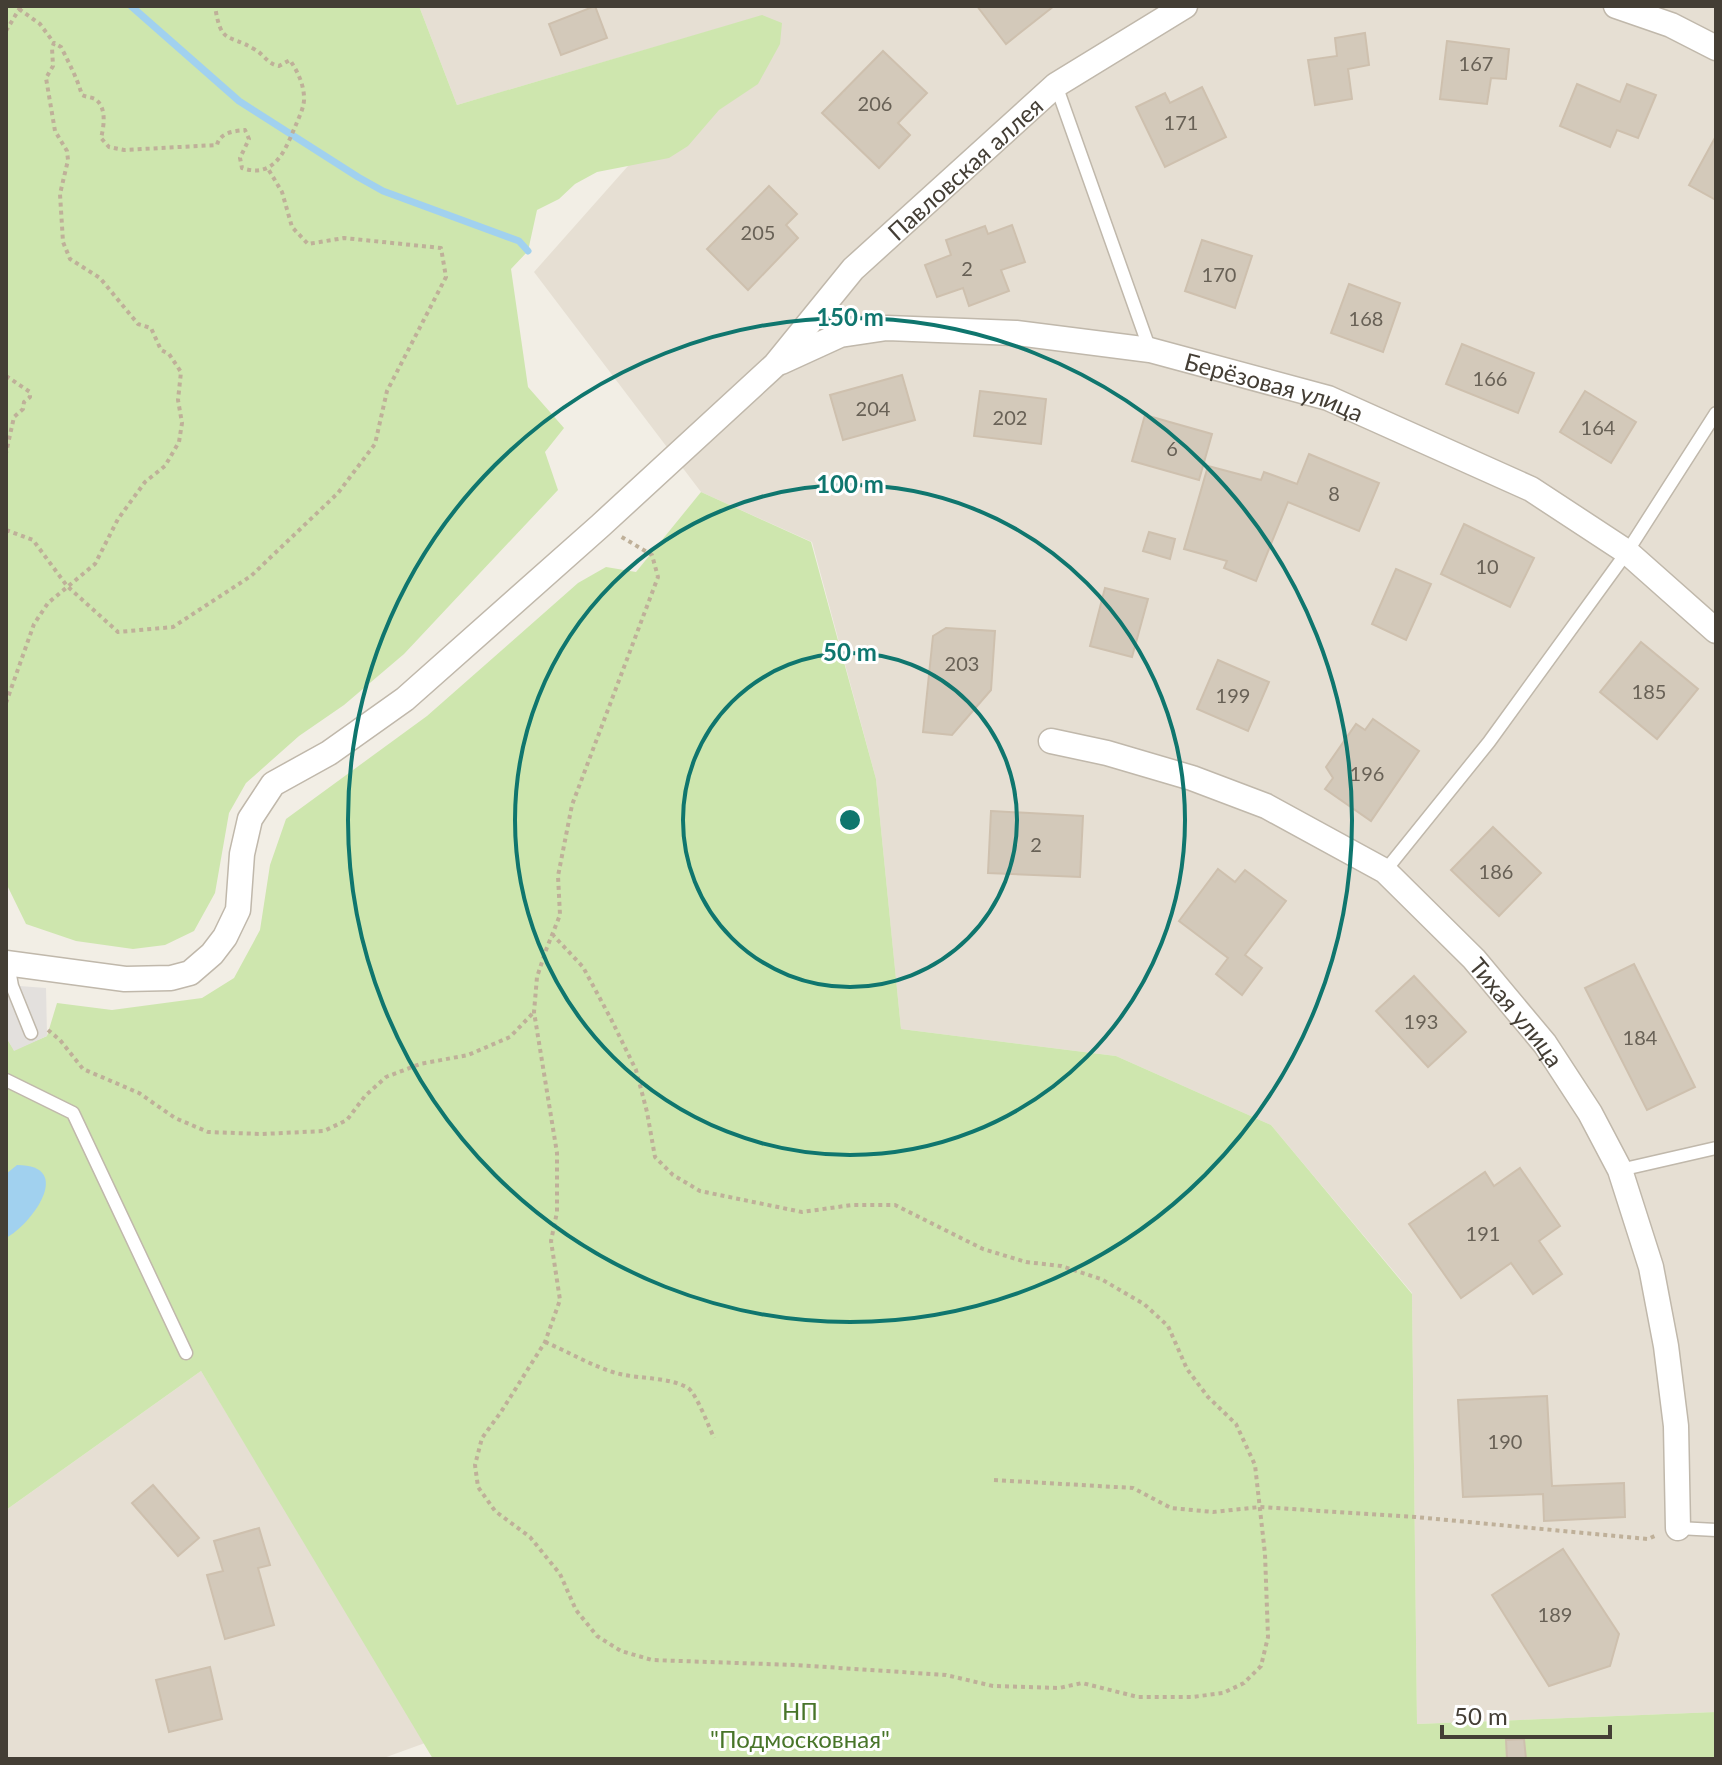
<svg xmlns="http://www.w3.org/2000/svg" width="1722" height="1765" viewBox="0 0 1722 1765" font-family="Lato,sans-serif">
  <rect width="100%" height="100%" fill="#f2eee5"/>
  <g fill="#e6dfd3">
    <path d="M419,6H1716V1712L1417,1724L1412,1293L1271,1125L1116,1056L901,1029L876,779L812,542L701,492L534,272L761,16L457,105Z"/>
    <path d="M201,1371L316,1560L425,1743L381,1759H6V1510Z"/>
  </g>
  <g fill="#cee6ae">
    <path d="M6,6H419L457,105L762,15L782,23L780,44L758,84L719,110L688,146L669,158L597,172L575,184L559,199L537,210L528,251L511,269L528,387L564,428L545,452L558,490L404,654L344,705L299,736L246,783L229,813L215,893L194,931L165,945L133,949L76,941L26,924L6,883Z"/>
    <path d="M701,492L811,542L876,779L901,1029L1116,1056L1271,1125L1412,1294L1417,1724L1716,1712V1759H433L201,1371L6,1510V1037L14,1050L47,1036L57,1003L112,1010L202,998L234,978L260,930L270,865L286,819L427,716L578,583L606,567L636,572Z"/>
  </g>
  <path fill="#e3e0dd" d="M6,985L46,988L47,1036L14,1051L6,1037Z"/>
  <path fill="#a1d1ef" d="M17,1165C75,1165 32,1224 6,1238V1174Z"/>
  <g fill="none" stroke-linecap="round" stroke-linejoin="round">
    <path stroke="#a1d1ef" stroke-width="7" d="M131,6L239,101L358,177L383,191L519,241L528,251"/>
  </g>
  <g fill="#d3c9ba" stroke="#cec0ae" stroke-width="2">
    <path d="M595,6L607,38L561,55L549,24Z"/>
    <path d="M977,6H1054L1006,44Z"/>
    <path d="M1365,33L1369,65L1348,69L1352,99L1315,105L1308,60L1337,56L1335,38Z"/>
    <path d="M1447,41L1509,49L1506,79L1491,78L1487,104L1440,99Z"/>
    <path d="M883,51L927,93L898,123L910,135L879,168L822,113Z"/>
    <path d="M1577,84L1620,102L1627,84L1656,95L1638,138L1617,130L1610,147L1560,126Z"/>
    <path d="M1202,87L1226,137L1165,167L1136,107L1165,93L1170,103Z"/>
    <path d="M1716,136V200L1689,185Z"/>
    <path d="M769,186L797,214L786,225L798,238L748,290L707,249Z"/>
    <path d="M1012,225L1025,262L1001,270L1009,291L969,306L963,288L937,297L925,265L951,255L946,240L985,226L988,234Z"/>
    <path d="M1202,240L1252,256L1235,308L1185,291Z"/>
    <path d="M1349,284L1400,303L1383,352L1331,333Z"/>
    <path d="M1462,344L1534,373L1518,413L1446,384Z"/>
    <path d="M902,375L915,420L843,440L830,395Z"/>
    <path d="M980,391L1046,399L1041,444L974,436Z"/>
    <path d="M1585,391L1636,422L1611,463L1560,432Z"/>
    <path d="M1145,415L1212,434L1199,480L1132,461Z"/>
    <path d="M1309,454L1379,483L1359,531L1288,502L1256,581L1224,568L1227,561L1184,549L1208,466L1261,480L1264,472L1297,484Z"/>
    <path d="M1464,524L1534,558L1510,607L1441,574Z"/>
    <path d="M1149,532L1175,539L1170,559L1143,551Z"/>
    <path d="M1396,569L1431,584L1406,640L1372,624Z"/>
    <path d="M1105,588L1148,599L1132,657L1090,646Z"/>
    <path d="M946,628L995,631L991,690L952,735L923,732L933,636Z"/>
    <path d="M1641,642L1698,689L1657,739L1600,692Z"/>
    <path d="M1218,660L1269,682L1248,731L1197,709Z"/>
    <path d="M1373,719L1419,751L1371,821L1325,789L1333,778L1326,767L1356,724L1365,730Z"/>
    <path d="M991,811L1083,816L1080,877L988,873Z"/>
    <path d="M1493,827L1541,873L1499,916L1451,870Z"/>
    <path d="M1218,869L1235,882L1245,870L1286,901L1245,955L1262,968L1242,995L1216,974L1228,958L1179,921Z"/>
    <path d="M1634,964L1695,1087L1647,1110L1585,988Z"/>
    <path d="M1414,976L1466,1032L1428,1067L1376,1011Z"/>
    <path d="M1520,1168L1560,1226L1539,1241L1562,1274L1533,1294L1511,1263L1461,1298L1409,1224L1485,1172L1494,1186Z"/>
    <path d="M1547,1396L1552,1486L1624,1483L1625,1517L1544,1521L1543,1494L1463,1497L1458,1400Z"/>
    <path d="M153,1485L199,1538L178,1556L132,1503Z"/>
    <path d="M259,1528L270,1565L258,1568L274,1625L225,1639L207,1575L223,1571L214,1541Z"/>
    <path d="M1563,1549L1619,1634L1610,1666L1549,1686L1492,1595Z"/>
    <path d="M210,1667L222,1719L169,1732L156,1680Z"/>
    <path d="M1524,1739L1526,1759H1507L1506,1740Z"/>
  </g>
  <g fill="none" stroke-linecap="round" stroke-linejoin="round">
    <g stroke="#c0b8ab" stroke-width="15">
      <g id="lane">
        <path d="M1056,85L1150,350"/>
        <path d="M1385,871L1489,742L1627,552L1716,413"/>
        <path d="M8,964L12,986L31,1033"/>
        <path d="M6,1080L73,1113L186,1353"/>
        <path d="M1620,1170L1716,1148"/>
        <path d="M1678,1528L1716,1530"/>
      </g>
    </g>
    <g stroke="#c0b8ab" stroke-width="27">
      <g id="street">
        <path d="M1616,6L1671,25L1716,48"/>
        <path id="s1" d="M781,362L840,335L887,328L1016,333L1150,350L1328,398L1531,489L1627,552L1716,631"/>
        <path id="s2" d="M1051,741L1107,753L1192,778L1266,806L1385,871L1474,959L1545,1044L1590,1113L1620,1170L1651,1267L1666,1346L1676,1426L1678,1528"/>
        <path id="s3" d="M6,963L125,979L171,978L190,973L212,954L225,937L238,910L242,854L250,819L273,784L329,753L405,699L600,526L775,365L853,269L1056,85L1185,6"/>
      </g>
    </g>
    <g stroke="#bfb099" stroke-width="4" stroke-dasharray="4 4" stroke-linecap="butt">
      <path d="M19,9L40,24L54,43"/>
      <path d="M6,31L21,6"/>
      <path d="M6,376L30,392V397L24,402L23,409L14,417L6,453"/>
      <path d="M6,530L33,540L67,586L118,632L173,627L251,576L338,493L375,444L387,391L446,277L441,248L344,238L308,244L292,227L282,192L267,167"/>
      <path d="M6,703L34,624L48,603L95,564L118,519L145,482L165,466L179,442L182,423L178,400L181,372L169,354L161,350L151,328L138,324L100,278L70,259L63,242L60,194L68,160L67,151L55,131L46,78L53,66L52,48L54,43L61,47C69,63 77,78 82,95C86,97 91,97 95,99C107,107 104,126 101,138L109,147L124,150L217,145C220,132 235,131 245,130L249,139L240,158L242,168C275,179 285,150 295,127C299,117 305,106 304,96C303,82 297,71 290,60L279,66C267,64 264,54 254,49C227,33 221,45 215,6"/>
      <path d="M552,934L583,967L611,1019L636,1070L647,1112L655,1157L673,1175L700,1191L802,1212L852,1205H895L983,1249L1026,1262L1061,1266L1101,1279L1144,1304L1168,1326L1187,1369L1208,1397L1236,1424L1255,1465L1265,1554L1268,1637L1261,1666L1244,1683L1223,1693L1192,1697H1138L1082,1683L1059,1688L993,1686L946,1675L795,1665L652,1660L621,1651L597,1636L576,1610L560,1574L530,1537L495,1511L478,1487L475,1465L482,1438L501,1412L545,1342L560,1300L551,1241L557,1212V1153L534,1012L537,977L546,950L560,915L558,876L572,805L658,577L652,555L620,536"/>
      <path d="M48,1030L60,1040L83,1069L139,1093L175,1118L208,1132L262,1134L324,1131L347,1120L365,1096L386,1077L420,1064L468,1055L510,1037L534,1012"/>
      <path d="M545,1342C569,1352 595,1368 620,1374C641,1379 669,1377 688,1388C696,1393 709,1427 714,1438"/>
      <path d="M994,1480L1133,1488L1171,1508L1213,1512L1260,1507L1415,1517L1648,1539L1657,1535"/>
    </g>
    <use href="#lane" stroke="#fff" stroke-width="12"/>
    <use href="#street" stroke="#fff" stroke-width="24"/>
  </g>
  <g fill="none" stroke="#0f766e" stroke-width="4">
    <circle cx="850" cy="820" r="167"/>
    <circle cx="850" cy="820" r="335"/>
    <circle cx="850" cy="820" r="502"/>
  </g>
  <g text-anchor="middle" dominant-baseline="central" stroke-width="6" stroke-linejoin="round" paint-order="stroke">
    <g font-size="20" fill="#686156">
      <text x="1476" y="63">167</text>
      <text x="875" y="103">206</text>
      <text x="1181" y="122">171</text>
      <text x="758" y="232">205</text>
      <text x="967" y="268">2</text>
      <text x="1219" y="274">170</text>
      <text x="1366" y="318">168</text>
      <text x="1490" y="378">166</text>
      <text x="873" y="408">204</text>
      <text x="1010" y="417">202</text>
      <text x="1598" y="427">164</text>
      <text x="1172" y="448">6</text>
      <text x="1334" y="493">8</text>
      <text x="1487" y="566">10</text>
      <text x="962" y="663">203</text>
      <text x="1649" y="691">185</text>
      <text x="1233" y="695">199</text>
      <text x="1367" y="773">196</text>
      <text x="1036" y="844">2</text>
      <text x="1496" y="871">186</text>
      <text x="1421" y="1021">193</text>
      <text x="1640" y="1037">184</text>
      <text x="1483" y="1233">191</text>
      <text x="1505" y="1441">190</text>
      <text x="1555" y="1614">189</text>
    </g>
    <g font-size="24" fill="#443e35" stroke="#fff">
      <text stroke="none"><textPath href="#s3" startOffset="1330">Павловская аллея</textPath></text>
      <text stroke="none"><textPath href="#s1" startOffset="506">Берёзовая улица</textPath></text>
      <text stroke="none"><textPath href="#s2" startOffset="554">Тихая улица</textPath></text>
    </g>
    <g font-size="24" fill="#487529" stroke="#fff">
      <text x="800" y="1710">НП<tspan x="800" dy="28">"Подмосковная"</tspan></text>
    </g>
  </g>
  <circle cx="850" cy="820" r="12" fill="#0f766e" stroke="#fff" stroke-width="4"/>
  <g font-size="24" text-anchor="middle" font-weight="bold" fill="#0f766e" stroke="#fff" stroke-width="6" stroke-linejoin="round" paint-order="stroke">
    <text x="850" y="326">150 m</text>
    <text x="850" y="493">100 m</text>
    <text x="850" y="661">50 m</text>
  </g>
  <rect width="1722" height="1765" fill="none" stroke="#443e35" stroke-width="16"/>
  <path d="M1442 1725v12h168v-12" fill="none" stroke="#443e35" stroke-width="4"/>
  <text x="1454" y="1725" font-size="24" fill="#443e35" stroke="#ffffff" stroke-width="6" paint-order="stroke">50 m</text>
</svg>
